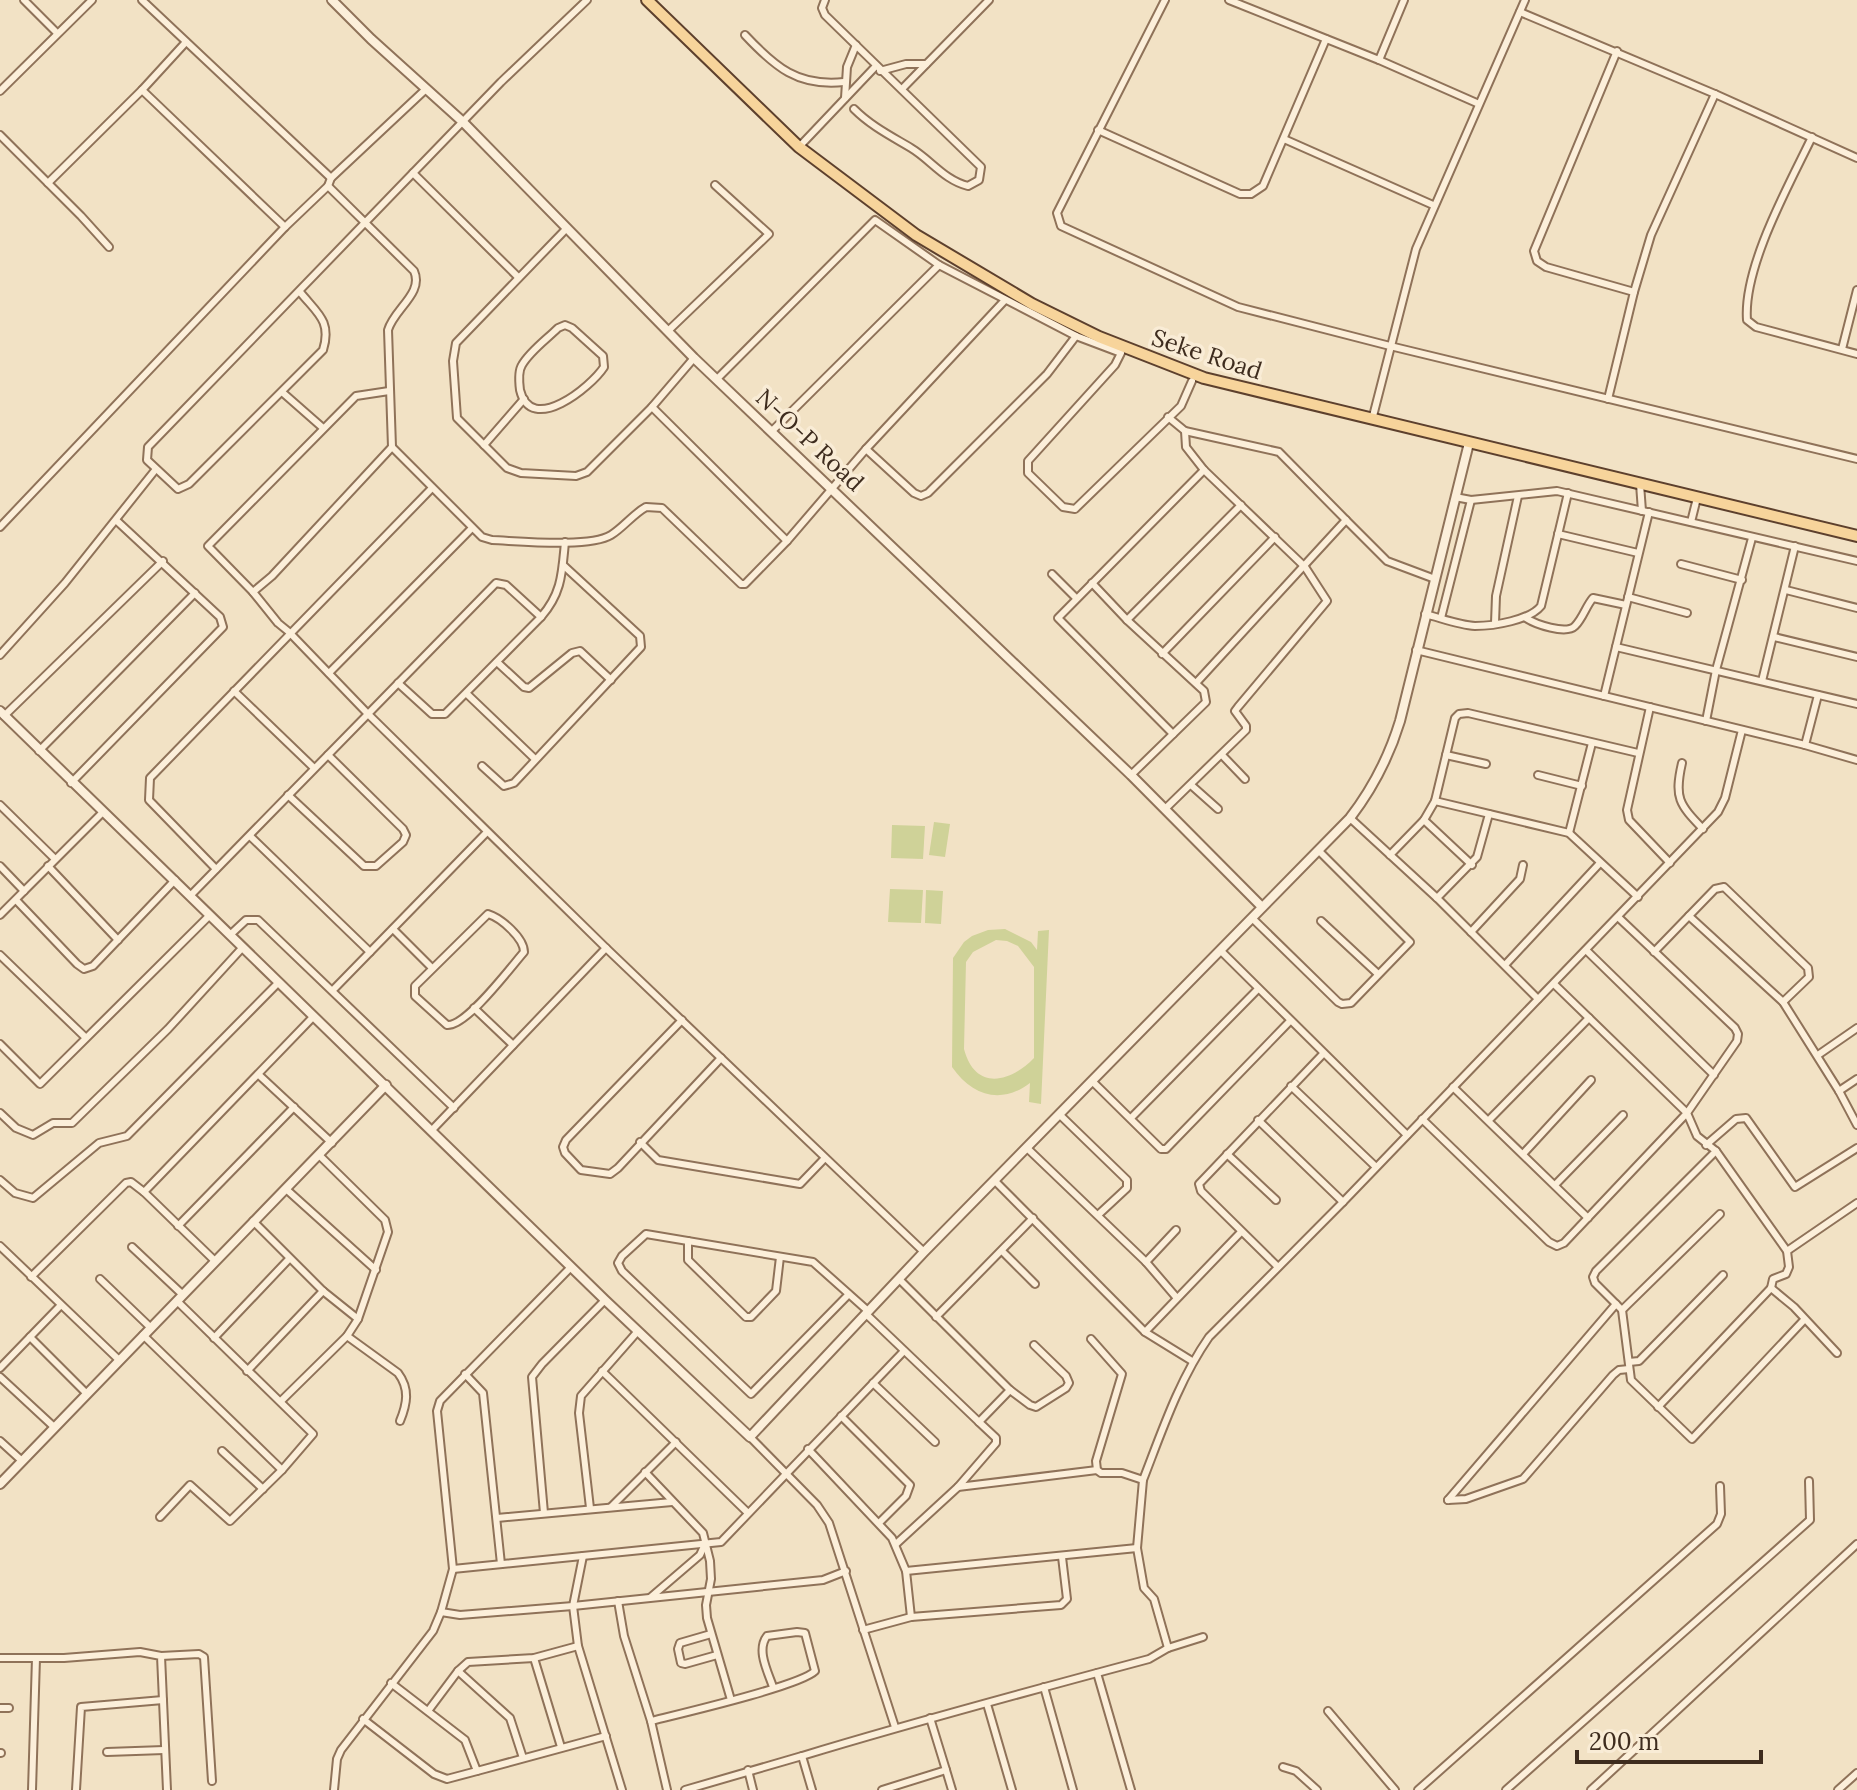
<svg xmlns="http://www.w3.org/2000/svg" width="1857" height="1790" viewBox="0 0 1857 1790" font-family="Lora,serif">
  <rect width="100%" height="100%" fill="#f2e2c5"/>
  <g fill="#cfd298" fill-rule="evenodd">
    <path d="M934,822L950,824L945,857L929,855Z"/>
    <path d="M892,825L925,826L923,859L891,858Z"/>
    <path d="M890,889L923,890L921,923L888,922Z"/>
    <path d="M926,890L943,891L941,924L925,923Z"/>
    <path d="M1005,929L1031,942L1037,950L1038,931L1049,930L1041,1104L1029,1102L1030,1083C1001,1105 972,1096 952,1067L953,958L964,942L972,936L988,930ZM996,940L1007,941L1018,946L1034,967V1058C1010,1083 975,1091 964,1049L966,962L973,952Z"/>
  </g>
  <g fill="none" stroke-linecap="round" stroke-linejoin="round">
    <g stroke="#8f7259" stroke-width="10">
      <g id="minor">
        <path d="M24,0L57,33"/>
        <path d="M142,0L331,178"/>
        <path d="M825,0L822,8L825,15C877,66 929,116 981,167L979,180L968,186C944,180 931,160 911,148C891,136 871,126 854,109"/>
        <path d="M1165,0L1057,213L1061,226L1238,307L1390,346L1857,459"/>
        <path d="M1229,0L1379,60"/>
        <path d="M1404,0L1379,60L1479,104"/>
        <path d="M1520,12L1715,94L1857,158"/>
        <path d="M745,35C775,67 798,87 844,82"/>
        <path d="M1617,51L1534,251L1537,261L1546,267L1634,292"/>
        <path d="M880,71L906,64H926"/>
        <path d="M902,89L989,0"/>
        <path d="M142,90L186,42"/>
        <path d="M0,91L92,0"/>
        <path d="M845,98L847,67L856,45"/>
        <path d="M1098,130L1240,194H1251L1263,186L1326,39"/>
        <path d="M0,135L81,216L109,247"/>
        <path d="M1812,137C1789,185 1743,267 1747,320L1756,327L1857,354"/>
        <path d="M1284,139L1433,205"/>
        <path d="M799,147L875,67"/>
        <path d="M413,173L518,277"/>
        <path d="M48,183L142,90L285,227"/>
        <path d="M328,186L414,271C424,293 394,309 388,330L392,447L272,576L253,592L278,623L289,632L368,714L496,583L506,585L541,617C562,593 562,573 565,542"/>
        <path d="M567,228L456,343L453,361L457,418L507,468L521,473L576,476L587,472L652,407L694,358"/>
        <path d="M300,292C317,313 332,321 323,350L189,484L178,489L147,460L148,447L501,82L587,0"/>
        <path d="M565,325L572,328L603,356L604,367C591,387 531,436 520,390C519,382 518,371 522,365C530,351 547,339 558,328Z"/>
        <path d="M669,330L769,234L715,185"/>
        <path d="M1842,349L1857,290"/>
        <path d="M717,379L875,220L939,265L1076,336L1121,353L1115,365L1028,461V473L1063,507L1075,509L1181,406L1192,381"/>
        <path d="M282,392L323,428"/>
        <path d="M1608,399L1634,292L1651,235L1715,94"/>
        <path d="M652,407L787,541"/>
        <path d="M1372,420L1416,249L1525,0"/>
        <path d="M772,431L939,265"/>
        <path d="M1185,431L1279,452L1346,520"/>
        <path d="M484,445L524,399"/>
        <path d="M392,447L482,537L492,540C519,541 590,548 611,535C624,527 633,514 646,507L662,508L741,584H745L787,541L866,449L1005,300"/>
        <path d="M866,449L914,493L921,496L928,493L1047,374L1076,336"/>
        <path d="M1640,484L1642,511"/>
        <path d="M1455,497L1471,500L1557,491L1857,561"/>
        <path d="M1691,522L1697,498"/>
        <path d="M0,527L285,227L328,186L331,178L426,89"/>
        <path d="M1558,534L1638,553"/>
        <path d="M1681,564L1742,580"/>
        <path d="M1052,574L1076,598"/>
        <path d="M1092,583L1127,620L1204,691L1206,702L1131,775"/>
        <path d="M1786,590L1857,608"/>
        <path d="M253,592L208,546L356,396L389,391"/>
        <path d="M1628,597L1687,613"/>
        <path d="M1425,614C1441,618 1459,625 1475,626C1494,626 1530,620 1541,606L1568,493"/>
        <path d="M1441,618L1471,500"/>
        <path d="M1526,618C1535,624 1566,635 1575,626C1583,618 1586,606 1593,598L1626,605"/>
        <path d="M1127,620L1241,505"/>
        <path d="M1495,623L1496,596L1518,496"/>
        <path d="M1774,637L1857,657"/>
        <path d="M1616,647L1857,704"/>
        <path d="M1416,650L1805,745L1857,760"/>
        <path d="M1162,654L1275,537"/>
        <path d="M0,655L65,583L156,469"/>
        <path d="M497,662L524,687L529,688L572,653L580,651L611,680"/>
        <path d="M329,673L472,528"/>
        <path d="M1762,681L1795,546"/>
        <path d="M398,683L432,714H445L541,617"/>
        <path d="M1196,683L1346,520L1387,561L1435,579"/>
        <path d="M234,691L314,768"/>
        <path d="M467,694L535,759"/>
        <path d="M1604,696L1649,512"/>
        <path d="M1650,707L1627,810L1629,820L1670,863"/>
        <path d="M4,716L163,561"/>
        <path d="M1706,721L1716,670L1752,538"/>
        <path d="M1173,734L1058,618L1204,470"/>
        <path d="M1805,745L1818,695"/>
        <path d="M39,751L195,593"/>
        <path d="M1222,755L1245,779"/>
        <path d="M1446,755L1486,764"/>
        <path d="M1682,763C1674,798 1679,804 1703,829"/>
        <path d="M482,766L504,786L514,783L641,647L640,636L563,565"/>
        <path d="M1538,775L1582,786"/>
        <path d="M71,783L223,627L220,617L117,521"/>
        <path d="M1191,785L1218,809"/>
        <path d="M288,795L364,866H376L403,842L406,835L403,829L328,755"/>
        <path d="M1435,801L1569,833L1638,897"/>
        <path d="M0,805L54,858"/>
        <path d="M1165,809L1246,730V726L1235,711L1238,707L1327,601L1305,567L1204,470L1186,447L1185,431L1168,417"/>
        <path d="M1350,818L1437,898L1538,999"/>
        <path d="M1424,820L1472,865"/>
        <path d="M1569,833L1592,743"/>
        <path d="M250,836L370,952"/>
        <path d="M1390,855L1424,820L1435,801L1455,718L1459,714L1468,713L1638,753"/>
        <path d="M0,866L24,891"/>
        <path d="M48,866L118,940"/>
        <path d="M216,869L149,800L150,778L432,488"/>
        <path d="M190,896L368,714L606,948L924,1252"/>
        <path d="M1437,898L1477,857L1489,814"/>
        <path d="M16,900L77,964L84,969L93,966L175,880"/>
        <path d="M488,914C501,918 524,938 524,952C510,968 466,1027 447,1025L415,996V986Z"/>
        <path d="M0,915L103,812"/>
        <path d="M1689,916L1783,1002L1839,1091L1857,1125"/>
        <path d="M1618,917L1735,1028L1738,1034L1737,1041L1687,1113L1697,1136L1716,1151L1596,1271L1593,1277L1595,1283L1622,1310L1631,1380L1692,1439L1804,1320"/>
        <path d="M1252,918L1338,1002L1342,1004L1351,1003L1410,942L1318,850"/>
        <path d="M1321,921L1378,974"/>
        <path d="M393,929L432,968"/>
        <path d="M1471,932L1520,879L1523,865"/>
        <path d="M230,935L246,920H258L454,1108"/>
        <path d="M1220,950L1407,1135"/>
        <path d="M1586,950L1714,1075"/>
        <path d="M1654,952L1715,889L1724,887L1808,968L1809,977L1783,1002"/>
        <path d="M0,955L85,1037"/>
        <path d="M1505,965L1600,863"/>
        <path d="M333,990L487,832"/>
        <path d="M474,1008L513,1045"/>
        <path d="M682,1020L566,1140L563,1147L565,1153L581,1170L610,1174L618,1168L721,1058"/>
        <path d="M0,1044L40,1084L210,915"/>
        <path d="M1818,1055L1857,1028"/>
        <path d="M259,1075L332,1143"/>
        <path d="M1092,1081L1161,1149H1166L1290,1021"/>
        <path d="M1291,1086L1376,1167"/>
        <path d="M1453,1087L1588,1218"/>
        <path d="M1839,1091L1857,1079"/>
        <path d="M0,1113L16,1128L33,1135L53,1123H72L168,1029L243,947"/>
        <path d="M1060,1115L1127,1180V1188L1098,1215"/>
        <path d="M1131,1118L1258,989"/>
        <path d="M1422,1119L1549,1242L1557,1246L1564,1243L1687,1113L1554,984"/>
        <path d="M1258,1120L1343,1202"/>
        <path d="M1489,1120L1589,1018"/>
        <path d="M432,1130L606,948"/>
        <path d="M640,1142L658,1160L800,1184L825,1158"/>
        <path d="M1706,1145L1736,1119L1746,1118L1795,1187L1857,1148"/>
        <path d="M1027,1148L1146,1262L1176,1297"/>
        <path d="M1227,1154L1276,1200"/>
        <path d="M1523,1154L1591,1080"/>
        <path d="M0,1180L15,1193L33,1198L99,1143L127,1136L279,982"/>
        <path d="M995,1181L1145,1332L1241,1232"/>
        <path d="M1555,1185L1623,1115"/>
        <path d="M286,1189L376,1270"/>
        <path d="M144,1192L314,1016"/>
        <path d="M253,1221L323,1291L358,1319"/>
        <path d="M178,1226L294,1107"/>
        <path d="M688,1241V1260L746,1317H751L776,1291L780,1257"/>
        <path d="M0,1246L118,1359"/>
        <path d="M132,1247L183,1295"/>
        <path d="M1002,1251L1035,1284"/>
        <path d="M1787,1251L1857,1203"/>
        <path d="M1146,1262L1176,1230"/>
        <path d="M1278,1267L1201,1191L1199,1184L1323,1054"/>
        <path d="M31,1277L126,1183L131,1182L144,1192L215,1261"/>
        <path d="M100,1279L151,1328"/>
        <path d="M899,1279L1010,1390L1030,1405L1036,1407L1066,1388L1069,1383L1066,1376L1034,1345"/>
        <path d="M1771,1288L1794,1307L1837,1353"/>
        <path d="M849,1294L751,1394L622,1271L618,1263L622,1256L646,1234L813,1262L868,1311"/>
        <path d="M1622,1310L1720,1214"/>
        <path d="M866,1314L979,1422L1010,1390"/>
        <path d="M936,1317L1033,1218"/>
        <path d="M1145,1332L1192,1361"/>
        <path d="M143,1335L282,1470L313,1434L177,1301"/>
        <path d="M347,1336L398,1373C410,1389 407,1404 400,1421"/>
        <path d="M30,1337L86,1393"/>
        <path d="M214,1338L289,1259"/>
        <path d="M1091,1339L1122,1374L1096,1461L1097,1470L1101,1473H1122L1143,1480"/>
        <path d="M1629,1362L1639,1361L1723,1275"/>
        <path d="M0,1368L60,1306"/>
        <path d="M247,1371L323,1291"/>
        <path d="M602,1371L748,1513"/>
        <path d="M465,1374L483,1393L501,1564"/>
        <path d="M0,1377L53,1426"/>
        <path d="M873,1383L935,1442"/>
        <path d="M281,1401L347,1336L358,1319L388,1232L385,1220L319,1155"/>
        <path d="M1658,1407L1771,1288L1773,1279L1786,1274L1789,1267L1787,1251L1716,1151"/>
        <path d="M841,1416L910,1485L906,1496L879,1523"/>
        <path d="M750,1437L817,1505L829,1523L895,1727"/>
        <path d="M0,1441L21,1460"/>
        <path d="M808,1449L892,1538L906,1571"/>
        <path d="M222,1451L263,1489"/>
        <path d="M645,1472L703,1533L710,1561L711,1579L706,1605L707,1618L731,1700"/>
        <path d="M958,1487L996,1443V1438L979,1422"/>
        <path d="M1448,1500L1616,1304"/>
        <path d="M1448,1500L1466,1499L1523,1479L1613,1375L1619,1370L1629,1369"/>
        <path d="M611,1507L676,1442"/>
        <path d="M590,1508L579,1413L581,1396L638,1331"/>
        <path d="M544,1513L532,1377L542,1364L605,1300"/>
        <path d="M160,1517L190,1485L230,1521L282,1470"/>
        <path d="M497,1518L672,1502"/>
        <path d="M896,1544L958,1487L1097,1470"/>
        <path d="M583,1556L573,1606L578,1646L622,1790"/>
        <path d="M453,1569L721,1542L904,1351"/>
        <path d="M651,1597L700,1555L705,1544"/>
        <path d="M618,1601L624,1636L651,1721C679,1714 800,1686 815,1671L805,1633L797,1632L767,1636C756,1650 768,1672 773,1687"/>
        <path d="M441,1612L460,1615L573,1606L823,1580L846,1571"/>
        <path d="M911,1617L906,1571L1137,1548"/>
        <path d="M863,1630L911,1617L1061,1605L1067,1599L1062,1557"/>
        <path d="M711,1634L680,1643L678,1649L681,1663L685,1664L717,1655"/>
        <path d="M1168,1648L1154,1599L1144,1588L1137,1548L1143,1480C1162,1431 1179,1380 1209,1337L1343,1202L1718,812L1725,798L1742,730"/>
        <path d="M161,1656L199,1654L204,1657L212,1781"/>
        <path d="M0,1658H64L140,1652L161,1656L167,1790"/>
        <path d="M534,1658L561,1747"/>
        <path d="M458,1671L510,1718L523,1758"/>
        <path d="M1097,1673L1131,1790"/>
        <path d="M1044,1687L1073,1790"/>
        <path d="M987,1704L1012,1790"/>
        <path d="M0,1708H9"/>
        <path d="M428,1711L458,1671L468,1662L534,1658L578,1646"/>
        <path d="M1328,1711L1395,1790"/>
        <path d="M363,1719L434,1774L447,1779L477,1771L465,1740L391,1683"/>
        <path d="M651,1721L667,1790"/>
        <path d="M107,1752L164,1750"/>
        <path d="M0,1753H1"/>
        <path d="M1283,1767L1296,1771L1317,1790"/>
        <path d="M748,1770L753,1790"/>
        <path d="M946,1770L952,1790"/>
        <path d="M477,1771L606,1736"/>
        <path d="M32,1790L36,1658"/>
        <path d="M76,1790L81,1707L163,1700"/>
        <path d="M334,1790L337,1759L341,1750L433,1631L441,1612L453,1569L437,1411L440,1401L571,1267"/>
        <path d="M685,1790L802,1756"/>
        <path d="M812,1790L802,1756C917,1721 1033,1690 1149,1659L1168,1648L1203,1637"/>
        <path d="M882,1790L946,1770L930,1718"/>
        <path d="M1418,1790L1717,1524L1721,1514L1720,1486"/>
        <path d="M1506,1790L1810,1520L1809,1481"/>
        <path d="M1591,1790L1857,1544"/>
        <path d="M1838,1790L1857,1773"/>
      </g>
    </g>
    <g stroke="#8f7259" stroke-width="12">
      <g id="tertiary">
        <path d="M332,0L371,39L463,122L694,358L1131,775L1262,907"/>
        <path d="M0,711L605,1300L750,1437L924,1252L1350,818C1373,788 1389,757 1400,721L1469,443"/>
        <path d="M0,1484L386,1085"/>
      </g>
    </g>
    <g stroke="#5d402d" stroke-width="14">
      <path id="primary" d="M647,0L799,147L916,235L1032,304L1099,337L1204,378L1857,536"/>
    </g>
    <use href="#minor" stroke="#fcefda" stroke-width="6"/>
    <use href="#tertiary" stroke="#fcefda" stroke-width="8"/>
    <use href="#primary" stroke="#f7d49b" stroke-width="10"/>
  </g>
  <g text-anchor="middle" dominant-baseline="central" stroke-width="7" stroke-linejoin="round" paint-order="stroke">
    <g font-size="24" fill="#3e2c1e" stroke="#f9ecd6">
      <text transform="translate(1207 354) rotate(18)">Seke Road</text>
      <text transform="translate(810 440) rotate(43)">N-O-P Road</text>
    </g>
  </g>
  <path d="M1577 1750v12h184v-12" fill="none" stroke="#3e2c1e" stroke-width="4"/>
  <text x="1589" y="1750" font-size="24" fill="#3e2c1e" stroke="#f9ecd6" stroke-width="6" paint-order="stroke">200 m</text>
</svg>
